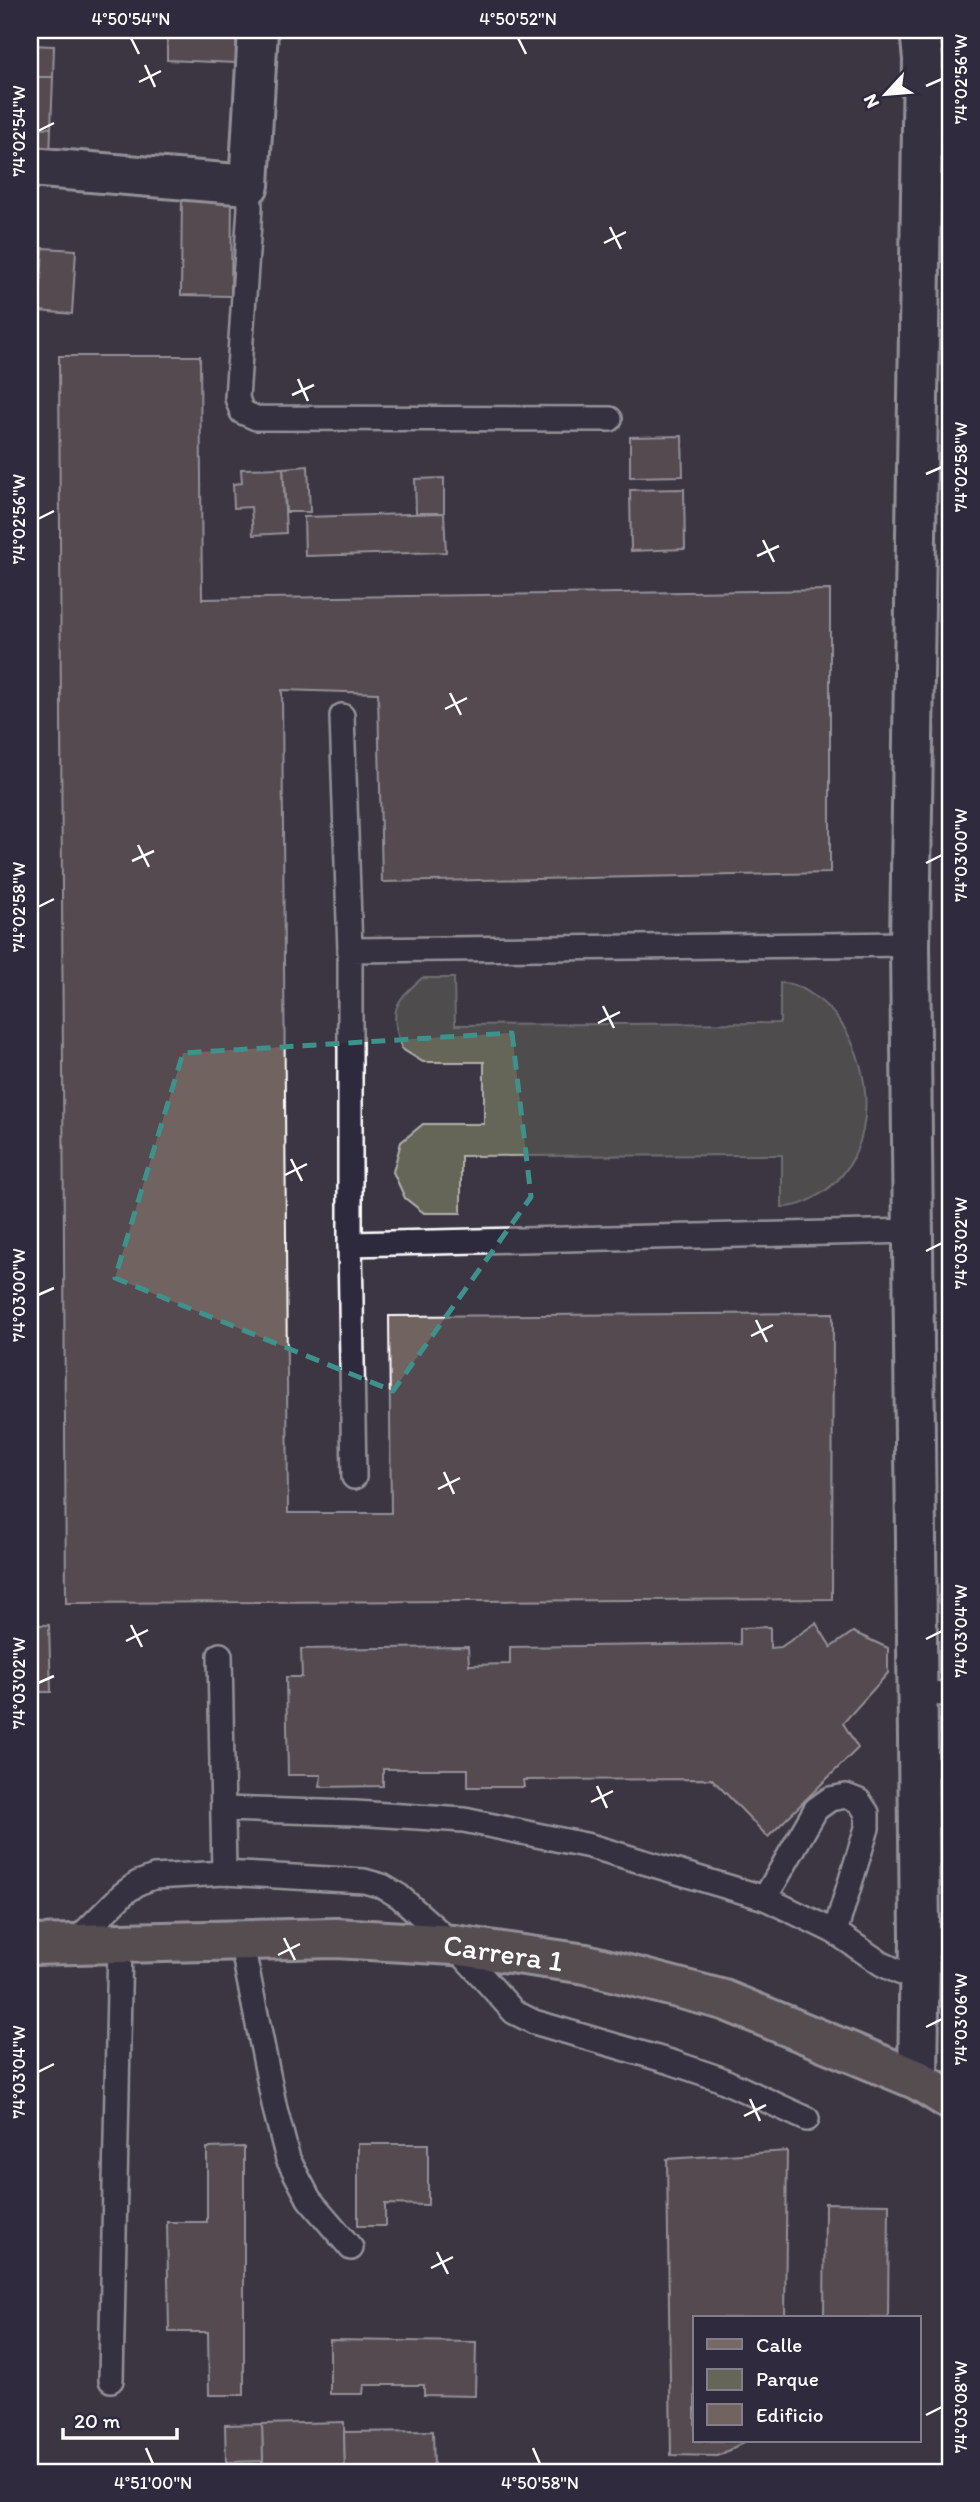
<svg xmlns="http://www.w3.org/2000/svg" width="980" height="2502" viewBox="0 0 980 2502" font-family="Itim,sans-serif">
  <rect width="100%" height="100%" fill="#3c3644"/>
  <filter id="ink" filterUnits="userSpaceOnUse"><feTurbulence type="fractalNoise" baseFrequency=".0143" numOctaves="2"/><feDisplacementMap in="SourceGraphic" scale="14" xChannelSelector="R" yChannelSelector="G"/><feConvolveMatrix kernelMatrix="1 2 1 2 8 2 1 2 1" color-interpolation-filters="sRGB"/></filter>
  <g filter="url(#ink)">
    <path fill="#656658" stroke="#b2b2ac" stroke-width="2" d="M422,978H454L455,1025L780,1023V983C795,983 802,988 814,996C876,1038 888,1156 817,1196C805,1203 797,1207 782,1207V1155L461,1156V1213H424L405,1198L393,1172L401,1142L423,1124H484V1062H423L402,1049C390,1011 392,1004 422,978Z"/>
    <g fill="#716460" stroke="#fff" stroke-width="2">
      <path d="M167,30H237L236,63L167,60Z"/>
      <path d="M30,45L54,46L53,77H30Z"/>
      <path d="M30,77H53L51,128L30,127Z"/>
      <path d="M30,127L51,128L50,159L30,158Z"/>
      <path d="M182,193L232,194L231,296L181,295Z"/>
      <path d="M43,248L76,250L72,314L39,311Z"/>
      <path d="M59,356H200L202,599L830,590V873L382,882L378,693L282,690L288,1513H391L389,1316L833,1313L832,1599L66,1603Z"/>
      <path d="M682,436L683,476L630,477V437Z"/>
      <path d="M308,466L310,512H286L283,468Z"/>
      <path d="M283,468L286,533L253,535L251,507L234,508L233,484L242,483L241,469Z"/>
      <path d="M444,478V513H416L415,479Z"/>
      <path d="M684,489L685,549L631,551L630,490Z"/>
      <path d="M444,513L446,552L305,556L304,517Z"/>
      <path d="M816,1623L831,1647L853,1632L888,1648V1673L843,1723L858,1748L768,1837L712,1779L523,1780L524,1787H468V1769H383V1786L320,1787L321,1775H288L286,1677H302L301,1649L468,1647L469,1665L510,1664V1647L740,1644V1628L770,1627V1648L781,1647Z"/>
      <path d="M30,1625H49L51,1692H30Z"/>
      <path d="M358,2144H428V2205L385,2204V2226H358Z"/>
      <path d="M244,2147V2395H209L208,2332H169L167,2222H207V2148Z"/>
      <path d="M787,2151L785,2318H695V2441H746L718,2456L671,2455L667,2159Z"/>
      <path d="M825,2203L889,2204L888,2318H824Z"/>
      <path d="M330,2340L476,2342L475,2396L424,2395V2385H364L363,2394H330Z"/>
      <path d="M344,2422L345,2472H263L262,2424Z"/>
      <path d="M262,2424L263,2461L226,2462L225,2425Z"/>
      <path d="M433,2431L434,2471L345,2472L344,2432Z"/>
    </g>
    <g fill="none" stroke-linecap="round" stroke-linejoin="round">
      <g stroke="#fff" stroke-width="28">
        <g id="service">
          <path d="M249,185L250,208L237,398L242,412L256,418L610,419"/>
          <path d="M342,716L350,950"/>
          <path d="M910,944L350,950V1244L913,1231"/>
          <path d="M350,1244L354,1477"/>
          <path d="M220,1655L224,1873"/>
          <path d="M917,1693L950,1694"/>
          <path d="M223,1809L355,1813L464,1820L590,1846L765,1898L835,1932"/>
          <path d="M765,1898L816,1809L830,1799L846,1796L859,1801L867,1813V1828L835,1932L882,1964L919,1981"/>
          <path d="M920,1937L950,1942"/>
          <path d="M241,1940L275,2109L288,2159L309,2199L351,2248"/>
          <path d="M73,1944L123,1894L138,1883L154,1877L224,1873L364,1881L382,1886L399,1896L454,1945L514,2012L534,2022L671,2062L718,2078L807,2119"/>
          <path d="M111,2380L120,1943"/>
        </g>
      </g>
      <g stroke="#fff" stroke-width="44">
        <g id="minor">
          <path d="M30,167L249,185L258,30"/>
          <path d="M918,2080L920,1937L910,944L923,59L920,30"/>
        </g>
      </g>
      <g stroke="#fff" stroke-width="44">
        <g id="primary">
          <path id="s1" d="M30,1945L336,1938L454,1945L586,1964L724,2000L918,2080L950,2100"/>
        </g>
      </g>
      <use href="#service" stroke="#2f2a3d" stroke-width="23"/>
      <use href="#minor" stroke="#2f2a3d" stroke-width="38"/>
      <use href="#primary" stroke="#776864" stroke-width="38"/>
    </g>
  </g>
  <path d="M0 0H980V2502H0ZM512,1033L531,1197L393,1391L115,1278L183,1053Z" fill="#3c3644" fill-opacity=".55" fill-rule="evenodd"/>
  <path fill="none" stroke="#3f918b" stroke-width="5" stroke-dasharray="14 9" stroke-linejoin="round" d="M512,1033L531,1197L393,1391L115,1278L183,1053Z"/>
  <path fill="none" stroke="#fff" stroke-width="2.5" d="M131,38L139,54M518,38L526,54M145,65L155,87M139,82L161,71M926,86L942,79M38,131L54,123M610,227L621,249M604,243L626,232M298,379L308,401M292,395L314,385M926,474L942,467M38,519L54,511M763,540L774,562M757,556L779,546M450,693L461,715M445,709L467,698M138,845L149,867M132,861L154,851M926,863L942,855M38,907L54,899M603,1006L614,1028M598,1023L620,1012M291,1159L302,1181M285,1175L307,1164M926,1251L942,1243M38,1295L54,1288M756,1320L767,1342M751,1336L773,1325M444,1472L454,1494M438,1489L460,1478M131,1625L142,1647M926,1639L942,1631M126,1641L148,1630M38,1683L54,1676M597,1786L607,1808M591,1802L613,1791M284,1938L295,1960M278,1955L300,1944M926,2027L942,2019M38,2072L54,2064M750,2099L760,2121M744,2116L766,2105M437,2252L448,2274M431,2268L453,2257M926,2415L942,2407M146,2448L153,2464M533,2448L540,2464"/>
  <g text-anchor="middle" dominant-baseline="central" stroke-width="7" stroke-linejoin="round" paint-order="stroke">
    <g font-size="30" fill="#fff" stroke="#2f2a3d">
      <text stroke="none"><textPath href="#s1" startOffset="474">Carrera 1</textPath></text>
    </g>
  </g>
  <rect width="980" height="2502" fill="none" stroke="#2f2a3d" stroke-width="77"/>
  <rect x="693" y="2316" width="228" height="126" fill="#2f2a3d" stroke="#827f8b" stroke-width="2"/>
  <rect x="707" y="2339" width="35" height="10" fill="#776864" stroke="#827f8b" stroke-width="2"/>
  <text x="756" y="2352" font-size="21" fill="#ffffff">Calle</text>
  <rect x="707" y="2369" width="35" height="21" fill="#656658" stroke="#827f8b" stroke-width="2"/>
  <text x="756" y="2386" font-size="21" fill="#ffffff">Parque</text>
  <rect x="707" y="2404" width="35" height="21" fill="#716460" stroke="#827f8b" stroke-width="2"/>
  <text x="756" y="2422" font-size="21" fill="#ffffff">Edificio</text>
  <g transform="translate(886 94) rotate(244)" stroke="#2f2a3d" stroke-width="5" paint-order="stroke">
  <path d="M0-5L12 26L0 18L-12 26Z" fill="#ffffff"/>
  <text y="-10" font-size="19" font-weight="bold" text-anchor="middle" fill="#ffffff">N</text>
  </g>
  <path d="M63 2428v10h114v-10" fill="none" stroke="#ffffff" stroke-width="3.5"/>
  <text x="74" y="2428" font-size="21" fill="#ffffff" stroke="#2f2a3d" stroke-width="5" paint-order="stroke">20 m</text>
  <rect x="38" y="38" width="904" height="2426" fill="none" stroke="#fff" stroke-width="2.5"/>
  <g font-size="18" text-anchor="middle" fill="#fff">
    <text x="131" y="25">4°50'54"N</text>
    <text x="518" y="25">4°50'52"N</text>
    <text transform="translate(961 79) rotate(-90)" y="6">74°02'56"W</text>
    <text transform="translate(19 131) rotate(-90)" y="6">74°02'54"W</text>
    <text transform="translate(961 467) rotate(-90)" y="6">74°02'58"W</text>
    <text transform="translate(19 519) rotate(-90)" y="6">74°02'56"W</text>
    <text transform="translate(961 855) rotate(-90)" y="6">74°03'00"W</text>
    <text transform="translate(19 907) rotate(-90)" y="6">74°02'58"W</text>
    <text transform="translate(961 1243) rotate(-90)" y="6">74°03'02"W</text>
    <text transform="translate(19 1295) rotate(-90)" y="6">74°03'00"W</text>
    <text transform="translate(961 1631) rotate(-90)" y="6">74°03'04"W</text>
    <text transform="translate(19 1683) rotate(-90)" y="6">74°03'02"W</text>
    <text transform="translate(961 2019) rotate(-90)" y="6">74°03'06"W</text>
    <text transform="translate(19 2072) rotate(-90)" y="6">74°03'04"W</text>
    <text transform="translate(961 2407) rotate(-90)" y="6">74°03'08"W</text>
    <text x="153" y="2489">4°51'00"N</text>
    <text x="540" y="2489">4°50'58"N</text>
  </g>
</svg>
